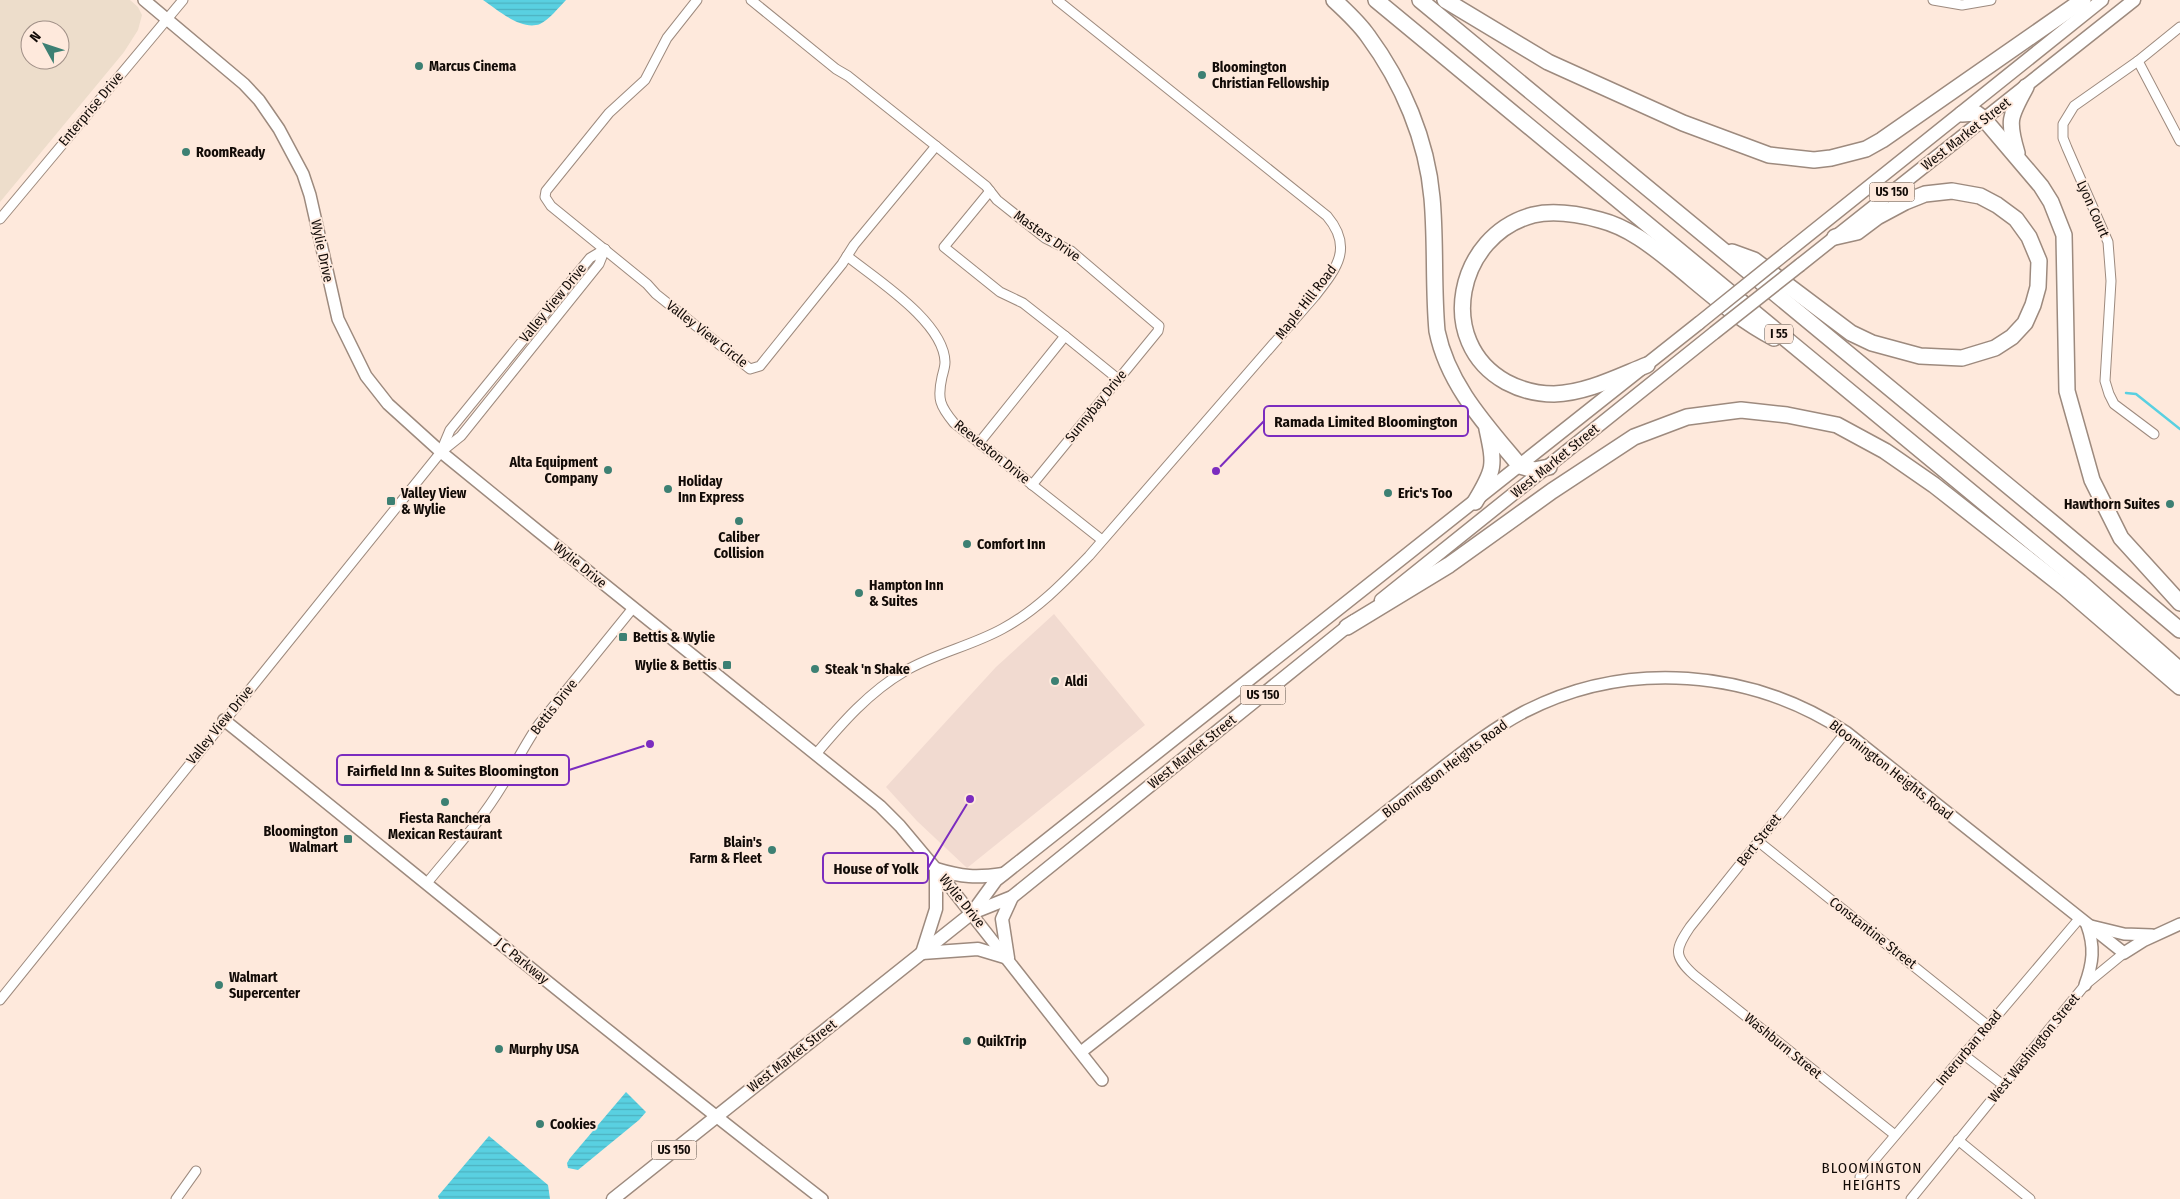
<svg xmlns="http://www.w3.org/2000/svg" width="2180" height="1199" viewBox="0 0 2180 1199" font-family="'Fira Sans Condensed',sans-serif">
  <defs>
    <pattern id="water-rules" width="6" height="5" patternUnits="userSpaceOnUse" patternTransform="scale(1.25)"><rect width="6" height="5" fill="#59d0e1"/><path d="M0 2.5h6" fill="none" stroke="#4cb1c0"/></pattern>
  </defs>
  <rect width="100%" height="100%" fill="#fee9dc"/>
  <path fill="#f1dad0" d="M1054,614L1145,725L967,868L917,821L886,787L996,667Z"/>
  <path fill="#edddcb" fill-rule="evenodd" d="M0,0H130L138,7L142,15L138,30L124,52L0,202ZM30,30H60V60H30Z"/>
  <g fill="url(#water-rules)">
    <path d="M483,0H566C559,7 549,20 540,24C521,31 498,10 483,0Z"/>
    <path d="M626,1092L646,1112L639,1120L578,1170L568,1168L567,1163L570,1158Z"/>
    <path d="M489,1136L548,1185L550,1199H439L438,1196Z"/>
  </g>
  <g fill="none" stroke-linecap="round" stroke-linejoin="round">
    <path stroke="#59d0e1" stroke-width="2.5" d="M2126,393L2136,394L2180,429"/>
    <g stroke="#9d8a7e" stroke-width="11">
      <g id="street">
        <path d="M697,0L667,38L645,80L609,113L546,191L545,197L551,206L647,284L656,294L750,369L760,366L842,264L854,245L936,146L848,76L836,69L751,0"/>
        <path d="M1933,0L1962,5L1991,0"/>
        <path d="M2138,61L2180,141"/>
        <path d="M936,146L986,186L997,200L1045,238L1071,251L1159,326L1158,331L1032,485"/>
        <path d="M0,219L183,0"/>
        <path d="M847,256C877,280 944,322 945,362C945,367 943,373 942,377C937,399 940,406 954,423L1102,540"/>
        <path d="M1065,336L1118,379"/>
        <path d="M2154,434L2114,404L2109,394L2105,381L2111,281L2108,242L2067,148L2063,138V124L2074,106L2138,61L2180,27"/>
        <path d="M979,443L1065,336L1023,303L1000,292L944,247L990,191"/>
        <path d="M442,449L450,430L590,258L605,249"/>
        <path d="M1846,732L1690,927C1675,949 1673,956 1694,975L1895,1135"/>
        <path d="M816,754C842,723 869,692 905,671C936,653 971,646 1002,629C1036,611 1063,583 1089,556L1315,296C1336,269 1354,248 1327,216L1057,0"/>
        <path d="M1759,842L1987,1025"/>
        <path d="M427,883C453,851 481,821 502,786C515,765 525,744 539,724L633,608"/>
        <path d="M0,1000L441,452L461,436L599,264L605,249"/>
        <path d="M1964,1055L2003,1085"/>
        <path d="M1958,1140L2030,1199"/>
        <path d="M1860,1177L2079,919"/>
        <path d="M176,1199L196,1171"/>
        <path d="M1911,1199L2085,985L2124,953"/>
      </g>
    </g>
    <g stroke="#9d8a7e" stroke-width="14">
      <g id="secondary">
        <path d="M144,0L244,84L259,100L279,129L303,174L310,195L338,319L366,376L388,404L441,452L538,531L880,806L900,826L936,869L1102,1080"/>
        <path d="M224,720C423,880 620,1043 822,1199"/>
        <path d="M2091,926L2124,934L2152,935"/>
        <path d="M2085,985C2093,963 2095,947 2087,925"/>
        <path d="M1081,1052L1442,768C1468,748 1494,728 1524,712C1627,659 1750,669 1846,732L2124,953L2143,941L2180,924"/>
      </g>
    </g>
    <g stroke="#9d8a7e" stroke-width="15">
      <g id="primary">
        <path d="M1786,253L2102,0"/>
        <path d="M1800,265L2134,0"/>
        <path d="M1381,600L1714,333"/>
        <path d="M972,913L1012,897L1354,621"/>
        <path d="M922,953L936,909V869C962,877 976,878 1003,874"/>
        <path d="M922,953L978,949L1008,958L1002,919L1012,897"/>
        <path d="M613,1199L972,913L996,880L1005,873L1699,323"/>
      </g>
    </g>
    <g stroke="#9d8a7e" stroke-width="18">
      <g id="highway">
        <path d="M1334,0C1346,11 1359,23 1368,36C1402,82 1427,140 1432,198C1436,242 1433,287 1437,331C1448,385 1486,425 1520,466L1534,470L1549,467"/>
        <path d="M1376,0L2080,582L2180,670"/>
        <path d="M1420,0L2053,523L2180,630"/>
        <path d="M1445,0L1548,62L1683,123L1769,155L1814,160L1831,158L1866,149L1882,140L2083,0"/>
        <path d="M1962,114L1976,113L1984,119L2041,186L2051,202L2064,235L2067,391L2092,480L2121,538L2180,603"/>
        <path d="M2017,153C2007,120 2010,116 2026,87"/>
        <path d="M1732,252L1754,260L1851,333L1872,343L1920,356L1962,358L1995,348L2012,337L2025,323L2033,305L2038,287L2039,261L2029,237L2016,219L1997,205L1980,196L1952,191L1925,194L1905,202L1877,217L1857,232L1835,237"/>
        <path d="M1647,365C1617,377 1586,393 1554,394C1537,394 1521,390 1506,382C1434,342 1457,235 1533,215C1555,210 1578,214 1600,220C1628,227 1652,246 1674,264C1706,290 1737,319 1774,338"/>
        <path d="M1475,502C1495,469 1495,466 1487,429"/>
        <path d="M1347,627L1449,565L1552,491L1634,437L1687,417L1741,410L1787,415L1837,425L1885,451L1934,485L2065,588L2180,687"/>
      </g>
    </g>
    <use href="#street" stroke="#fff" stroke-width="9"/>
    <use href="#secondary" stroke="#fff" stroke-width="11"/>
    <use href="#primary" stroke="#fff" stroke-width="12"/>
    <use href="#highway" stroke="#fff" stroke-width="15"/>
    <g stroke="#9d8a7e" stroke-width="15" stroke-linecap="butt">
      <g id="primary-bridge">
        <path d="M1699,323L1786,253"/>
        <path d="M1714,333L1800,265"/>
      </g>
    </g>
    <use href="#primary-bridge" stroke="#fff" stroke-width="12"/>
  </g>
  <g fill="#3d8073" stroke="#fee9dc" stroke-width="2">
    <circle cx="419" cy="66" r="5"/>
    <circle cx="1202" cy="75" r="5"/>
    <circle cx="186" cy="152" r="5"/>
    <circle cx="608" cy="470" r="5"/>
    <circle cx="668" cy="489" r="5"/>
    <circle cx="1388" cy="493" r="5"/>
    <rect x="386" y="496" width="10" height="10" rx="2.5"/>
    <circle cx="2170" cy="504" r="5"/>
    <circle cx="739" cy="521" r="5"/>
    <circle cx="967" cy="544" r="5"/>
    <circle cx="859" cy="593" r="5"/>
    <rect x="618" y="632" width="10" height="10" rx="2.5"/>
    <rect x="722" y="660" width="10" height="10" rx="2.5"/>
    <circle cx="815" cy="669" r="5"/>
    <circle cx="1055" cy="681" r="5"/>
    <circle cx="445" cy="802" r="5"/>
    <rect x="343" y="834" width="10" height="10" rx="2.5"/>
    <circle cx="772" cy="850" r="5"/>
    <circle cx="219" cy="985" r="5"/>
    <circle cx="967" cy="1041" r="5"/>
    <circle cx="499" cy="1049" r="5"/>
    <circle cx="540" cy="1124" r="5"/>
  </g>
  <g text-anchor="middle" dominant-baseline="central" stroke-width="4" stroke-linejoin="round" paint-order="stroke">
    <g fill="#fee9dc" stroke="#594e47" stroke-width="1">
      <rect x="1869.5" y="182.5" width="45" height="19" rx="4"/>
      <rect x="1765" y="324.5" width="28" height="19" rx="4"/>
      <rect x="1240.5" y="685.5" width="45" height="19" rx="4"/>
      <rect x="651.5" y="1140.5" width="45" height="19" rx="4"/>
    </g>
    <g font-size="12" font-weight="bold" fill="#120b07">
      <text x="1892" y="192">US 150</text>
      <text x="1779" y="334">I 55</text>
      <text x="1263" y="695">US 150</text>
      <text x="674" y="1150">US 150</text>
    </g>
    <g font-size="14" font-weight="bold" fill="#120b07" stroke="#fee9dc" text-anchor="start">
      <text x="429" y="66">Marcus Cinema</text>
      <text x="1212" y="67">Bloomington<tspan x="1212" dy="16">Christian Fellowship</tspan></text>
      <text x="196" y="152">RoomReady</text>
      <text x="598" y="462" text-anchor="end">Alta Equipment<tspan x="598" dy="16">Company</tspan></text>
      <text x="678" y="481">Holiday<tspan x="678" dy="16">Inn Express</tspan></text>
      <text x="401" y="493">Valley View<tspan x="401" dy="16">&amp; Wylie</tspan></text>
      <text x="1398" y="493">Eric's Too</text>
      <text x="2160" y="504" text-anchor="end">Hawthorn Suites</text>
      <text x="739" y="537" text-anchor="middle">Caliber<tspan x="739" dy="16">Collision</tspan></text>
      <text x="977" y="544">Comfort Inn</text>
      <text x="869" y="585">Hampton Inn<tspan x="869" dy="16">&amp; Suites</tspan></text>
      <text x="633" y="637">Bettis &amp; Wylie</text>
      <text x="717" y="665" text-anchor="end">Wylie &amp; Bettis</text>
      <text x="825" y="669">Steak 'n Shake</text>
      <text x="1065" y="681">Aldi</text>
      <text x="445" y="818" text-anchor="middle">Fiesta Ranchera<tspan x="445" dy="16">Mexican Restaurant</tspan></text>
      <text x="338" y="831" text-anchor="end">Bloomington<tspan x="338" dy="16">Walmart</tspan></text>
      <text x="762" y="842" text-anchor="end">Blain's<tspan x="762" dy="16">Farm &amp; Fleet</tspan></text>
      <text x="229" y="977">Walmart<tspan x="229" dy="16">Supercenter</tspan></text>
      <text x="977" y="1041">QuikTrip</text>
      <text x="509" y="1049">Murphy USA</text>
      <text x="550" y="1124">Cookies</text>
    </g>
    <g font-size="14" fill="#120b07" stroke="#fee9dc">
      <text transform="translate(91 109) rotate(-50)">Enterprise Drive</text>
      <text transform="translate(1966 134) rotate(-38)">West Market Street</text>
      <text transform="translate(2093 209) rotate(66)">Lyon Court</text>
      <text transform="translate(1047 236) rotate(35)">Masters Drive</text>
      <text transform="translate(322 251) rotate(78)">Wylie Drive</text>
      <text transform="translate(1306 302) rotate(-52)">Maple Hill Road</text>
      <text transform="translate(553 303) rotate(-51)">Valley View Drive</text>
      <text transform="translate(707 334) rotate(38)">Valley View Circle</text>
      <text transform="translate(1096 406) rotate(-51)">Sunnybay Drive</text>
      <text transform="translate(992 452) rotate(39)">Reeveston Drive</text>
      <text transform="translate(1555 461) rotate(-39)">West Market Street</text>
      <text transform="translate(580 565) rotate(39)">Wylie Drive</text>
      <text transform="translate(554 707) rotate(-52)">Bettis Drive</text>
      <text transform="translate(220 725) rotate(-51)">Valley View Drive</text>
      <text transform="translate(1192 752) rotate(-39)">West Market Street</text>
      <text transform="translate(1445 769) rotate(-37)">Bloomington Heights Road</text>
      <text transform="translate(1891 770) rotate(38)">Bloomington Heights Road</text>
      <text transform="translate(1759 840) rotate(-52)">Bert Street</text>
      <text transform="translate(962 901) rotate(51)">Wylie Drive</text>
      <text transform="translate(1873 933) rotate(38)">Constantine Street</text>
      <text transform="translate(522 961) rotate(39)">J C Parkway</text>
      <text transform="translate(1783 1046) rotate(39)">Washburn Street</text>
      <text transform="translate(1969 1048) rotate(-50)">Interurban Road</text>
      <text transform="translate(2034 1048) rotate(-51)">West Washington Street</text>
      <text transform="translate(792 1056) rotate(-38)">West Market Street</text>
    </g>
    <g font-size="15" letter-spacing="1" fill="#120b07" stroke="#fee9dc">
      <text x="1872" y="1168">BLOOMINGTON<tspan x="1872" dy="17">HEIGHTS</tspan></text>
    </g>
  </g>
  <path fill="none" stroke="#7b2cbf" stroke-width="2" d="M1216 471L1264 421M650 744L569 770M970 799L928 868"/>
  <g fill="#7b2cbf" stroke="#fee9dc" stroke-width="2">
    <circle cx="1216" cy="471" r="5"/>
    <circle cx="650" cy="744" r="5"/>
    <circle cx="970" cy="799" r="5"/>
  </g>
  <g fill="#fee9dc" stroke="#7b2cbf" stroke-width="2">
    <rect x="1264" y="406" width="204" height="30" rx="5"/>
    <rect x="337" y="755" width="232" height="30" rx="5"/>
    <rect x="823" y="853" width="105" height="30" rx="5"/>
  </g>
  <g font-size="15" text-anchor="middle" font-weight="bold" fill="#120b07">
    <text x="1366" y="427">Ramada Limited Bloomington</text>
    <text x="453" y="776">Fairfield Inn &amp; Suites Bloomington</text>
    <text x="876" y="874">House of Yolk</text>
  </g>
  <g transform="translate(45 45) rotate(310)"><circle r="24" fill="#fee9dc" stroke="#a09087"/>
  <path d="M0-4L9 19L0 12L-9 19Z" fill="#3d8073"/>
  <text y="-8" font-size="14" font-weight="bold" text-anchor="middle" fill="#120b07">N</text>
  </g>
</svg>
